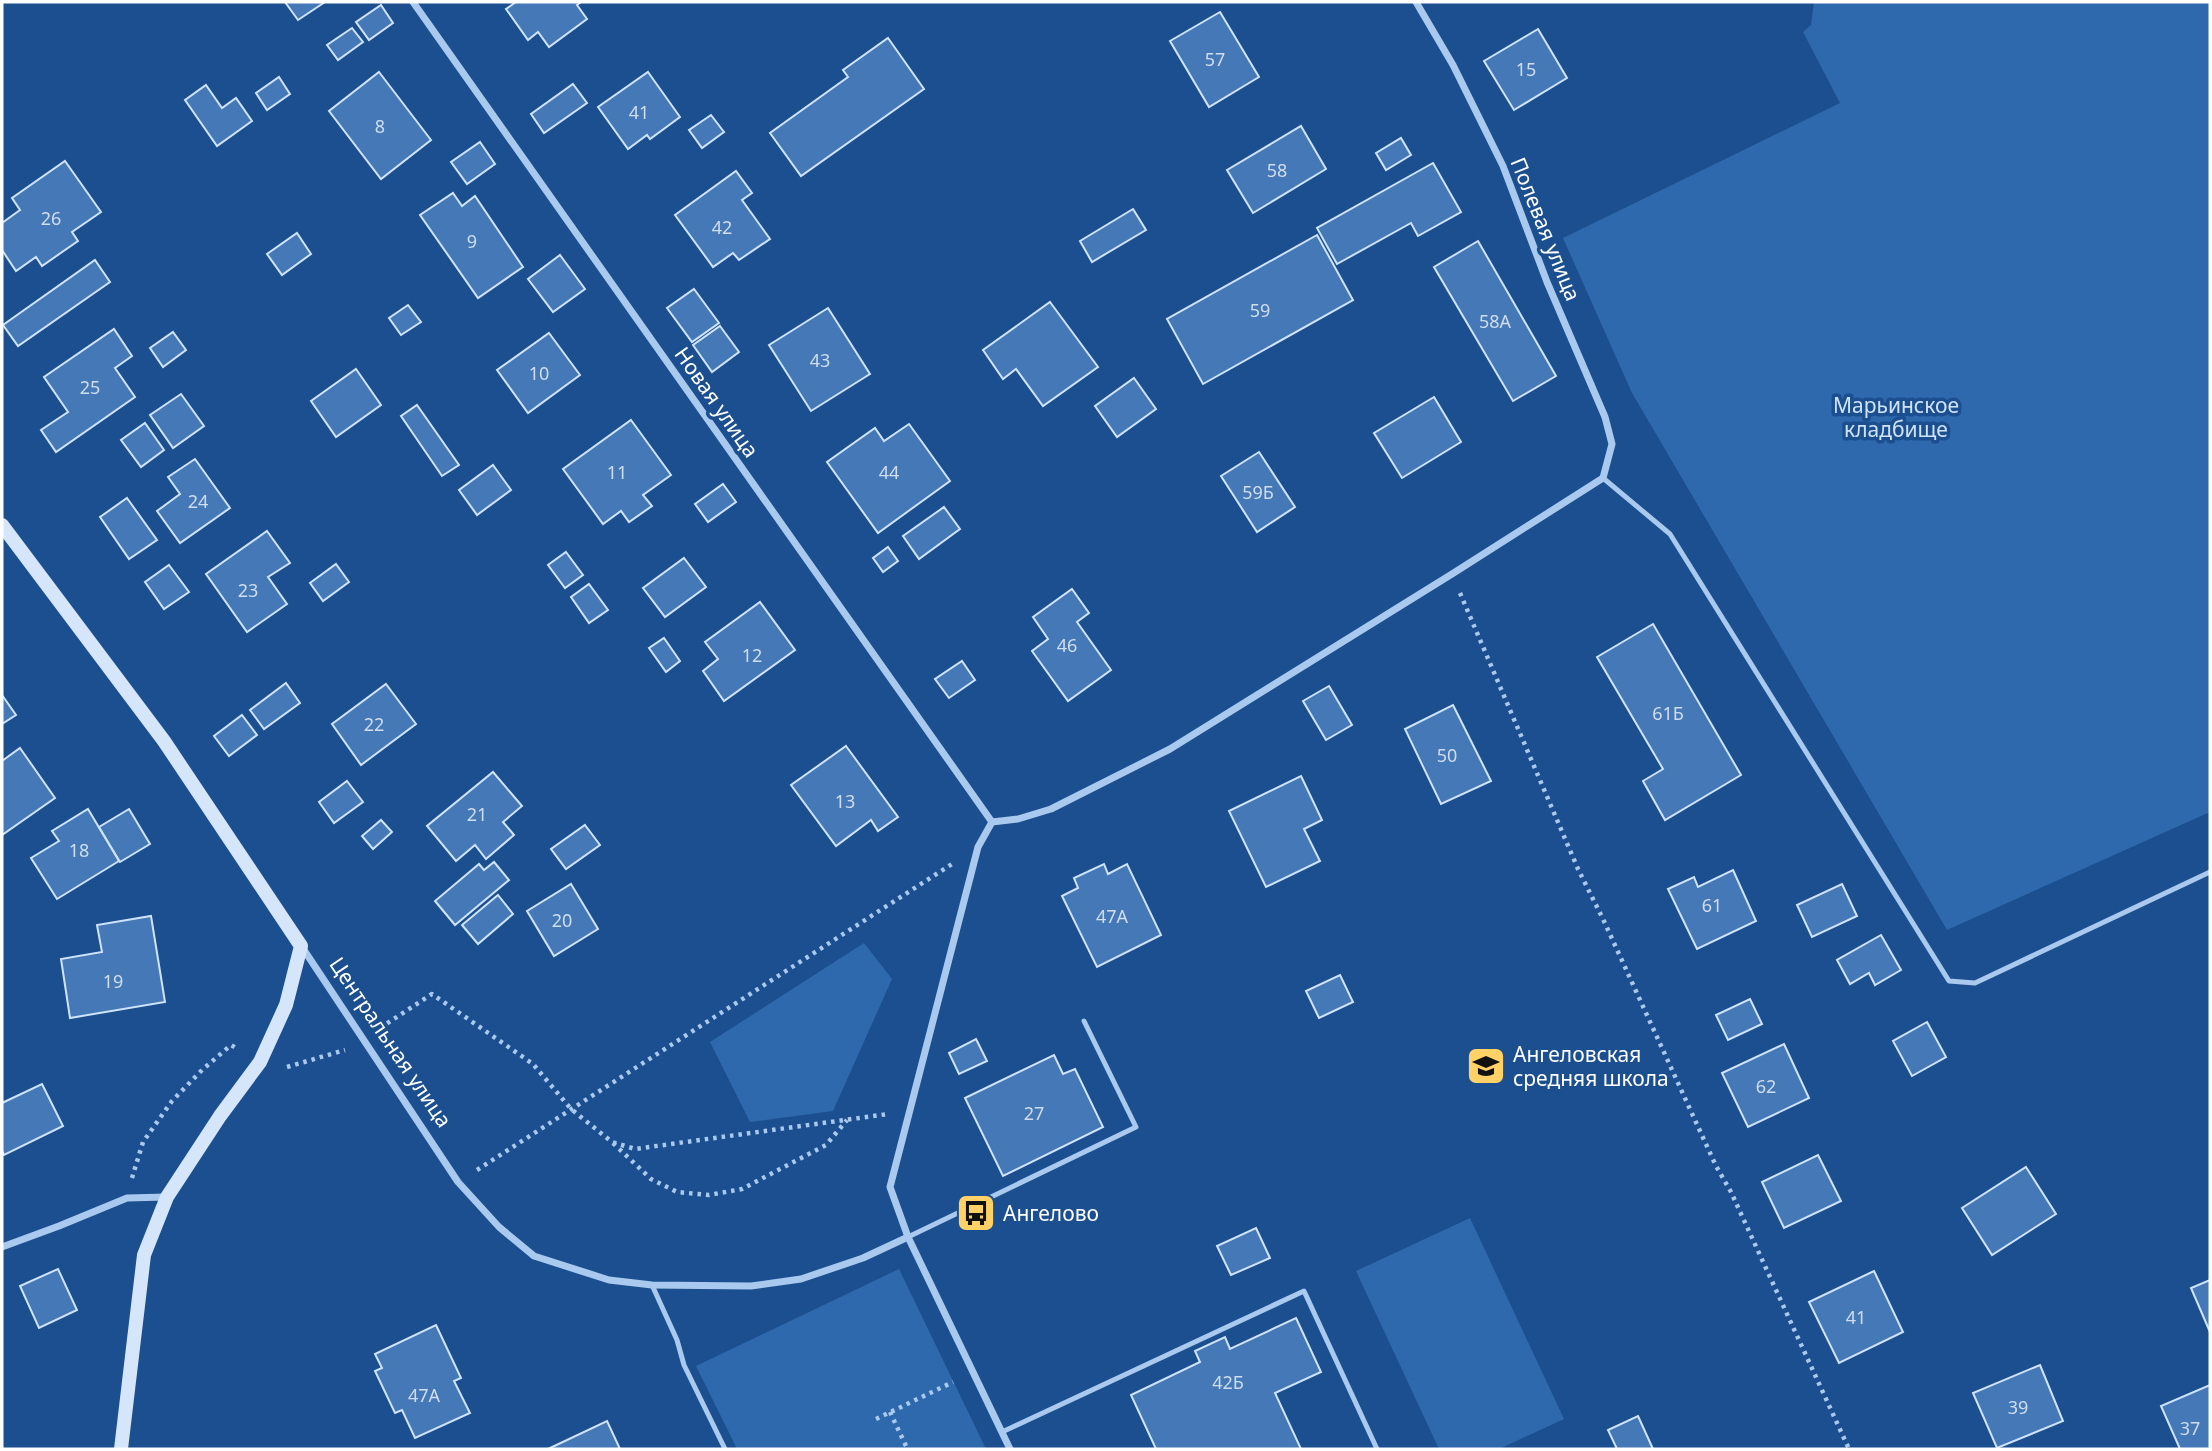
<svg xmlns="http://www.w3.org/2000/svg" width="2212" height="1451" viewBox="0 0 2212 1451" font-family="'Noto Sans',sans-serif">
  <rect width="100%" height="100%" fill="#1b4f8f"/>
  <g fill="#2e69ad">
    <path d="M1814,2H2210V812L1947,930L1632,393L1563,238L1840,103L1803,32L1811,25Z"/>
    <path d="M864,943L892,979L833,1111L750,1122L710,1042Z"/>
    <path d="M1470,1218L1564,1419L1499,1449H1439L1356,1271Z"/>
    <path d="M899,1269L986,1449H737L696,1366Z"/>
  </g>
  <g fill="#4478b7" stroke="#cfe3fa" stroke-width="2">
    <path d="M285,2H325L298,20Z"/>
    <path d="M516,2H581L577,5L587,19L549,47L538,32L528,40L506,9Z"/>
    <path d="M381,5L393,23L369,40L356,22Z"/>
    <path d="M1220,12L1259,77L1209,107L1170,41Z"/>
    <path d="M352,28L363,42L338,60L327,45Z"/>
    <path d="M1538,29L1567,78L1514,110L1484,61Z"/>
    <path d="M888,38L924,89L801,176L770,133L848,77L843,70Z"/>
    <path d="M379,72L431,140L381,179L329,111Z"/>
    <path d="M648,72L680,117L650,139L647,135L628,149L598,107Z"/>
    <path d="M279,77L290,94L267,110L256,93Z"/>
    <path d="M573,84L587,103L544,133L531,114Z"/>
    <path d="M206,85L222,108L236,98L252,121L217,146L185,100Z"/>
    <path d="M711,115L724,132L702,148L689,130Z"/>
    <path d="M1301,126L1326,169L1253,213L1227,170Z"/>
    <path d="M1401,138L1411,155L1386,170L1376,153Z"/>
    <path d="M480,142L495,164L467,184L451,162Z"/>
    <path d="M65,161L101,212L72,232L78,241L42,266L36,257L16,271L2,250V223L20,210L12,198Z"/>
    <path d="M1433,163L1461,212L1418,236L1411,223L1337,264L1317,228Z"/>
    <path d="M736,171L752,193L742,200L770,239L739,260L733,253L713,267L675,215Z"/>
    <path d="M453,193L462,206L475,196L523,267L478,298L420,215Z"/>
    <path d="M1133,209L1146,230L1092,262L1080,241Z"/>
    <path d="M297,233L311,254L282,275L267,254Z"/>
    <path d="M1317,235L1353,300L1203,384L1167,319Z"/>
    <path d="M1478,241L1556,376L1513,401L1434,267Z"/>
    <path d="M560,255L585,289L553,312L528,279Z"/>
    <path d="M95,260L110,282L18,346L3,325Z"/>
    <path d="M694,289L719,323L692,342L667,308Z"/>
    <path d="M1050,302L1098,367L1043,406L1016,369L1003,379L983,350Z"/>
    <path d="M408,305L421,322L401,335L389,318Z"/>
    <path d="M828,308L870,374L811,411L769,345Z"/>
    <path d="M720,326L739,352L712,372L693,345Z"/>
    <path d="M114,329L132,356L115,368L135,397L56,452L41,430L68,412L44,377Z"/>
    <path d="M173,332L186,350L163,367L150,348Z"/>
    <path d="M549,333L580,375L528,413L497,370Z"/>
    <path d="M356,369L381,405L336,437L311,401Z"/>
    <path d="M1134,378L1156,409L1117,437L1095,406Z"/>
    <path d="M181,394L204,426L173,448L150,415Z"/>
    <path d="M1434,397L1461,442L1402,478L1374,433Z"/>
    <path d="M417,405L459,465L442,476L401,416Z"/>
    <path d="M631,420L671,475L643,495L652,506L629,522L621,511L603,524L563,469Z"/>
    <path d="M145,423L164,450L141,467L121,440Z"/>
    <path d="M909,424L950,481L878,533L827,462L875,428L884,441Z"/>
    <path d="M1259,452L1295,507L1257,532L1221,476Z"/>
    <path d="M195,459L230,508L180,543L157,511L180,494L168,477Z"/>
    <path d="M493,465L511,490L477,515L459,490Z"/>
    <path d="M723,484L736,502L708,522L695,504Z"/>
    <path d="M127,498L157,540L129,559L100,517Z"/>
    <path d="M944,507L960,529L919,559L903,536Z"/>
    <path d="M267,531L290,563L268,577L287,604L247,632L206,574Z"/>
    <path d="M888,547L898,561L883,572L873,558Z"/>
    <path d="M566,552L583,575L565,588L548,565Z"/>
    <path d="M684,558L706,587L665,617L643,588Z"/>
    <path d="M336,564L349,582L323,601L310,583Z"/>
    <path d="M169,565L189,592L164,609L145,582Z"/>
    <path d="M589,584L608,610L589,623L571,597Z"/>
    <path d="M1072,589L1089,613L1077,622L1111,670L1068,701L1032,651L1048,639L1033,617Z"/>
    <path d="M760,602L795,650L724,701L703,671L718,659L705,642Z"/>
    <path d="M1653,624L1741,775L1665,820L1643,781L1663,769L1597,657Z"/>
    <path d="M664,638L680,661L666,672L649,648Z"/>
    <path d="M962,661L975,680L949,698L935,679Z"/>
    <path d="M286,683L300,703L264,729L250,710Z"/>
    <path d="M386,684L416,724L361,765L332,724Z"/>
    <path d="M1329,686L1352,725L1326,740L1303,701Z"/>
    <path d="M2,695L16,715L2,724Z"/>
    <path d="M1453,705L1491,781L1441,804L1405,729Z"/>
    <path d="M242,715L257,735L229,756L214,736Z"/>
    <path d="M846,746L898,817L878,831L871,820L836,846L791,785Z"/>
    <path d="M20,748L55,798L2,835V761Z"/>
    <path d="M493,772L522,806L503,822L514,835L486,859L475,845L456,861L427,826Z"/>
    <path d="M1301,776L1322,820L1304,829L1320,861L1266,887L1229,811Z"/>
    <path d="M347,781L363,802L334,823L319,802Z"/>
    <path d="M88,809L119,861L57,899L31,858L59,841L52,831Z"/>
    <path d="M129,809L150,844L120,862L99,827Z"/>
    <path d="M381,820L392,832L373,849L362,836Z"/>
    <path d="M585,825L600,845L566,869L551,849Z"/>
    <path d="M494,862L509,880L455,925L435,901L479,864L484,870Z"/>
    <path d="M1104,864L1108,874L1127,864L1161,935L1097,967L1062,896L1078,888L1074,878Z"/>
    <path d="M1733,870L1756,921L1697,949L1668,889L1694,877L1698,887Z"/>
    <path d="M571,884L598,929L554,956L527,911Z"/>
    <path d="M1842,884L1857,916L1812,937L1797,905Z"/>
    <path d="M498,895L513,914L478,944L462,925Z"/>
    <path d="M151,916L165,1002L70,1018L61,959L102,952L97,925Z"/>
    <path d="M1881,935L1901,970L1875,985L1869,973L1850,984L1837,960Z"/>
    <path d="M1340,975L1353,1002L1319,1018L1306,991Z"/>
    <path d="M1750,999L1762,1024L1728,1040L1716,1015Z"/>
    <path d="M1927,1022L1946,1057L1912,1076L1893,1041Z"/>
    <path d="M976,1039L987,1061L959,1074L949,1053Z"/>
    <path d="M1784,1044L1809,1098L1748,1127L1722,1073Z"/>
    <path d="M1054,1055L1063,1074L1075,1069L1103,1127L1003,1176L965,1098Z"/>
    <path d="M42,1084L63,1126L4,1155L2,1150V1103Z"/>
    <path d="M1818,1155L1841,1201L1784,1228L1762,1182Z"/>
    <path d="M2026,1167L2056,1214L1992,1255L1962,1208Z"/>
    <path d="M1256,1228L1270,1258L1231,1275L1217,1246Z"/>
    <path d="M58,1269L77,1310L39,1328L20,1286Z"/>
    <path d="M1874,1271L1903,1332L1839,1363L1809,1302Z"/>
    <path d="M2210,1280V1332L2191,1288Z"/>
    <path d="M1296,1318L1321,1372L1275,1393L1301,1449H1156L1131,1395L1200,1362L1195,1351L1225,1337L1230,1349Z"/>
    <path d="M436,1325L461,1378L454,1381L470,1413L415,1438L402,1410L395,1413L375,1371L382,1368L375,1354Z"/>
    <path d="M2040,1365L2063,1421L1997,1448L1973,1393Z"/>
    <path d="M2210,1385V1449H2180L2161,1406Z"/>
    <path d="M1638,1416L1653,1449H1617L1608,1430Z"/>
    <path d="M607,1421L620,1449H548Z"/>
  </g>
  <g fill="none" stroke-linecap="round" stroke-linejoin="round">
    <g stroke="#a9c9ee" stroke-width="4.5" stroke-dasharray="3.5 5" stroke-linecap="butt">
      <path d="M1460,593L1578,869L1603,919L1716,1166L1731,1192L1849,1449"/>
      <path d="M380,1028L432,994L533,1064L571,1109L612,1142L635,1149L888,1114"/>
      <path d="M287,1067L345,1050"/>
      <path d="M613,1143L651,1179L677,1192L709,1195L742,1189L826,1145L847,1120"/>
      <path d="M477,1170L952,864"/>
      <path d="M132,1178L143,1142L172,1101L202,1070L231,1045L238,1049"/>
      <path d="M890,1412L906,1446"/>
      <path d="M876,1419L953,1382"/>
    </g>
    <g stroke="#a9c9ee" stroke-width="5">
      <path d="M1603,478L1670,534L1949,981L1975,983L2210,872"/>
      <path d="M908,1237L1136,1127L1084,1021"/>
      <path d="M652,1285L677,1340L684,1365L725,1449"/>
      <path d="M1002,1432L1304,1291L1377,1449"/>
    </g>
    <g stroke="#a9c9ee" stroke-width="7">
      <path d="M413,2L992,822"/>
      <path d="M992,822L1018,819L1051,809L1170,749L1452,574L1603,478L1612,444L1605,417L1547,282L1503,166L1453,65L1416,2"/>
      <path d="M992,822L978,847L890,1187L908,1237L1010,1449"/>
      <path d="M302,947L458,1182L499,1227L534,1256L609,1280L652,1285L751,1286L801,1279L863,1258L908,1237"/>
      <path d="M2,1247L59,1226L127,1198L166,1197"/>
    </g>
    <path stroke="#d6e6fa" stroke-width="14" d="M2,525L164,741L301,946L286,1005L260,1062L220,1116L167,1197L144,1255L121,1449"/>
  </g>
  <defs>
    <g id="school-square" transform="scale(2.0125)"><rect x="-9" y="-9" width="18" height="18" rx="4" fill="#ffd166" stroke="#1b4f8f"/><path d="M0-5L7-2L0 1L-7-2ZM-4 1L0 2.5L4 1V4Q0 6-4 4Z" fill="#111"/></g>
    <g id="bus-square" transform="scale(2.0125)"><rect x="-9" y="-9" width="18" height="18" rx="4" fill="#ffd166" stroke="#1b4f8f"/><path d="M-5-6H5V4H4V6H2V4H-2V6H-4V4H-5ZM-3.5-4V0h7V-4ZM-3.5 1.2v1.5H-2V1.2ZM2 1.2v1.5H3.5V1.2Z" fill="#111"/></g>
  </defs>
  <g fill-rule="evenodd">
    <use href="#school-square" x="1486" y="1066"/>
    <use href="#bus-square" x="976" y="1213"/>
  </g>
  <g text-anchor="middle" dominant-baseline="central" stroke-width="7" stroke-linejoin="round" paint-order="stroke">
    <g font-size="18" fill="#d0dded">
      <text x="1215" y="59">57</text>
      <text x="1526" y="69">15</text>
      <text x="639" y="112">41</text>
      <text x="380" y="126">8</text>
      <text x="1277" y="170">58</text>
      <text x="51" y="218">26</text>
      <text x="722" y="227">42</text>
      <text x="472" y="241">9</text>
      <text x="1260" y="310">59</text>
      <text x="1495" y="321">58А</text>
      <text x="820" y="360">43</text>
      <text x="539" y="373">10</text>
      <text x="90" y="387">25</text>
      <text x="617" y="472">11</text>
      <text x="889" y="472">44</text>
      <text x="1258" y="492">59Б</text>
      <text x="198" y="501">24</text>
      <text x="248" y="590">23</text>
      <text x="1067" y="645">46</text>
      <text x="752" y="655">12</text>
      <text x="1668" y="713">61Б</text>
      <text x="374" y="724">22</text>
      <text x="1447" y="755">50</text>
      <text x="845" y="801">13</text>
      <text x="477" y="814">21</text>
      <text x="79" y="850">18</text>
      <text x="1712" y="905">61</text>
      <text x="1112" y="916">47А</text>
      <text x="562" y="920">20</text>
      <text x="113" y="981">19</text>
      <text x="1766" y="1086">62</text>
      <text x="1034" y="1113">27</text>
      <text x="1856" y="1317">41</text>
      <text x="1228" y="1382">42Б</text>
      <text x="424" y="1395">47А</text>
      <text x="2018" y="1407">39</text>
      <text x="2190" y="1428">37</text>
    </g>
    <g font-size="21" fill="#fff" stroke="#1b4f8f">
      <text transform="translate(1546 229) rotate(68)">Полевая улица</text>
      <text transform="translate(717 402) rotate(55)">Новая улица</text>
      <text transform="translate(391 1042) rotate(56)">Центральная улица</text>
    </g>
    <g font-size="21" fill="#cfe3fa" stroke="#1b4f8f">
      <text x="1896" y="405">Марьинское<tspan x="1896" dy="24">кладбище</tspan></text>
    </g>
    <g font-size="21" fill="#fff" stroke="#1b4f8f" text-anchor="start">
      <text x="1513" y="1054">Ангеловская<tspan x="1513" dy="24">средняя школа</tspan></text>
      <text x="1003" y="1213">Ангелово</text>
    </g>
  </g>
  <rect width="2212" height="1451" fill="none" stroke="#ffffff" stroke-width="7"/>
</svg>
